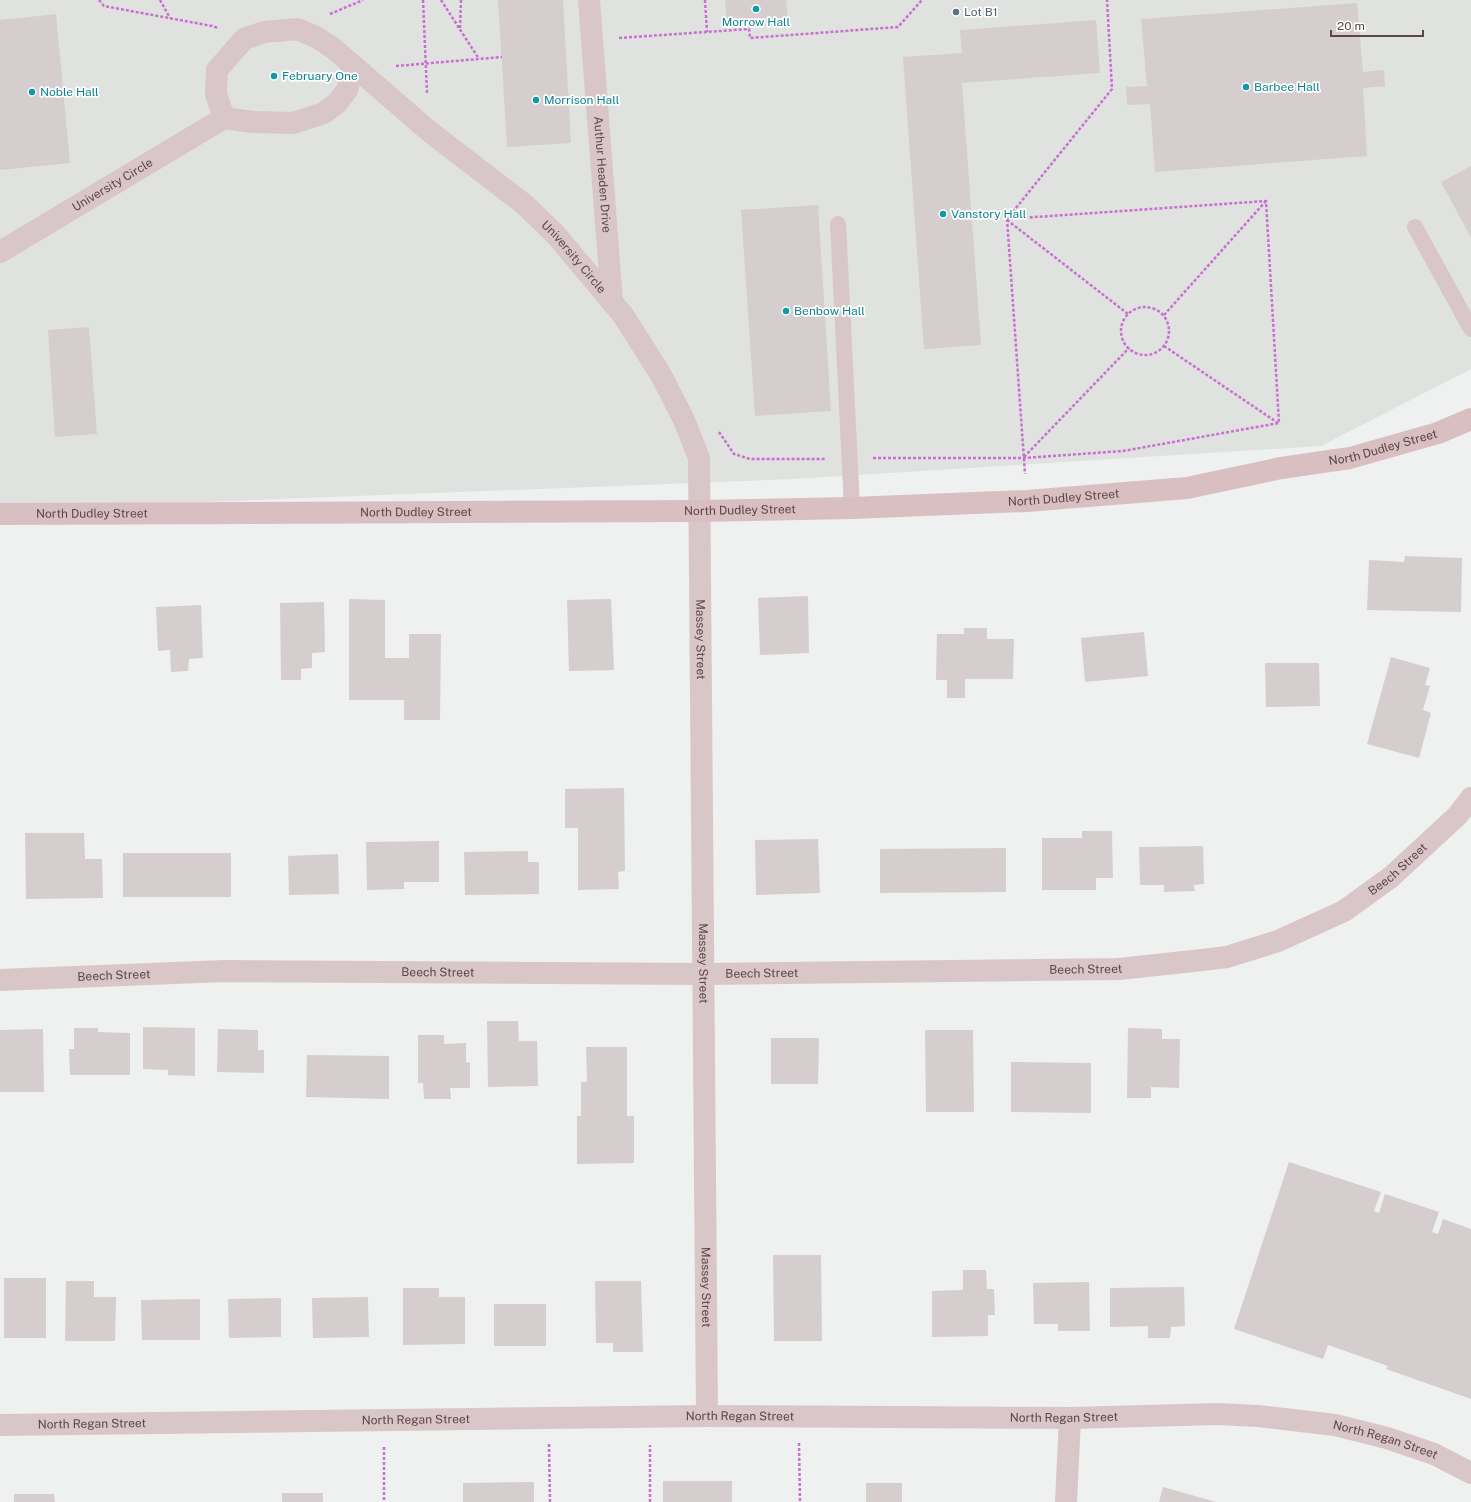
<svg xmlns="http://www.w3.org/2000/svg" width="1471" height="1502" viewBox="0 0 1471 1502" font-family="'Public Sans',sans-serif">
  <rect width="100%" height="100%" fill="#eef1ef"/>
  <path fill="#e0e2df" d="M0,0H1471V369L1321,446L793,479L0,510Z"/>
  <g fill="#d6cece">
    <path d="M498,0H563L571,143L507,147Z"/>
    <path d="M725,0H786L788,19L727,24Z"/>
    <path d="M1357,3L1363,72L1384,70L1385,86L1363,88L1367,156L1155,172L1150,104L1127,105L1126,87L1147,86L1141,19Z"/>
    <path d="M56,14L70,163L0,170V20Z"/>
    <path d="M1096,20L1100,73L962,83L981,345L924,349L903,57L962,53L960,30Z"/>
    <path d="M1471,166V238L1441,182Z"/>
    <path d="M818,205L831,411L755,416L741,210Z"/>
    <path d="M89,327L97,434L55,437L48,330Z"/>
    <path d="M1405,556L1462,558L1461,612L1367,610L1369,560L1404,562Z"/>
    <path d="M808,596L809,653L760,655L758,598Z"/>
    <path d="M349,599L385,600V658H409V634H441L440,720H404V700H349Z"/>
    <path d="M611,599L614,670L569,671L567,600Z"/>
    <path d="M324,602L325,652L312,653V668L301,669V680H281L280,603Z"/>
    <path d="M201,605L203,658L189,659L188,671L171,672L170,650L158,651L156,607Z"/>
    <path d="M964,628H987V639H1014L1013,679H965V698H947V680H936L937,634H964Z"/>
    <path d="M1144,632L1148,676L1085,682L1081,638Z"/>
    <path d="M1391,657L1430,668L1425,685L1430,686L1423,710L1431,713L1419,758L1367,744Z"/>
    <path d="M1265,663H1319L1320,706L1266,707Z"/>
    <path d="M624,788L625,871L618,872L619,889L578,890V828H565V789Z"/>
    <path d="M1082,831H1112L1113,878H1096V890H1042V838H1082Z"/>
    <path d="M25,833H84L85,859H102L103,898L26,899Z"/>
    <path d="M818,839L820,893L756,895L755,840Z"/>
    <path d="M439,841V882H404V889L367,890L366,842Z"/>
    <path d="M1203,846L1204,884L1194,885L1195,891L1164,892V885H1140L1139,847Z"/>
    <path d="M1006,848V892L880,893V849Z"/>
    <path d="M528,851V862H539V894L465,895L464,852Z"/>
    <rect x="123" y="853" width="108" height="44"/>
    <path d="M338,854L339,894L289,895L288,856Z"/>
    <path d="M487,1021H518L519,1041H537L538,1086L488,1087Z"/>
    <path d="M143,1027L195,1028V1076L168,1075V1070L143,1069Z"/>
    <path d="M74,1028H98V1032L130,1033V1075H70L69,1049H74Z"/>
    <path d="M1128,1028L1162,1029V1039H1180L1179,1088L1151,1087V1098H1127Z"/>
    <path d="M43,1029L44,1092H0V1030Z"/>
    <path d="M218,1029L258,1030V1050H264V1073L217,1072Z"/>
    <path d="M925,1030H973L974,1112H926Z"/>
    <path d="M418,1035H444V1044L466,1043V1062L470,1063V1088H450L451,1099H424L423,1083H418Z"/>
    <path d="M771,1038H819L818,1084H771Z"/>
    <path d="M586,1047H627V1116H634V1163L577,1164V1116H581V1082H587Z"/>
    <path d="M307,1055L389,1056V1099L306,1097Z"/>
    <path d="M1011,1062L1091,1063V1113L1011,1112Z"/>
    <path d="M1289,1162L1381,1192L1374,1211L1379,1213L1385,1194L1439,1212L1432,1232L1438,1234L1443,1219L1471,1229V1399L1386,1369L1388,1366L1328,1345L1323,1359L1234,1329Z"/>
    <path d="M773,1255H821L822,1341H774Z"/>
    <path d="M963,1270H986L987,1289H994L995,1315H988V1336L932,1337V1291L963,1290Z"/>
    <rect x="4" y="1278" width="42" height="60"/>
    <path d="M66,1281H94V1297H116L115,1341H65Z"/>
    <path d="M595,1281H641L643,1352H613V1343H596Z"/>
    <path d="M1089,1282L1090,1331H1058V1324H1034L1033,1283Z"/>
    <path d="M1184,1287L1185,1326L1171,1327L1170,1338H1148V1326L1110,1327V1288Z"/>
    <path d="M403,1288H439V1297H465V1344L403,1345Z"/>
    <path d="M368,1297L369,1337L313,1338L312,1298Z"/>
    <path d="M281,1298V1337L229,1338L228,1299Z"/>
    <path d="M200,1299V1340H142L141,1300Z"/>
    <rect x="494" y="1304" width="52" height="42"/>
    <rect x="663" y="1481" width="69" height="21"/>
    <path d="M534,1482V1502H463V1483Z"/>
    <rect x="866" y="1483" width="36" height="19"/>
    <path d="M1163,1487L1216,1502H1159Z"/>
    <rect x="282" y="1493" width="41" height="9"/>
    <path d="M14,1494H54L55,1502H14Z"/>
  </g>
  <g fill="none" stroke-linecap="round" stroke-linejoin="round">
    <g stroke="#c86fd2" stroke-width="2.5" stroke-dasharray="3 2" stroke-linecap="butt">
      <path d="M99,0L104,6L212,26L218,28"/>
      <path d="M160,0L170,18"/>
      <path d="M423,0L427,93"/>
      <path d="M441,0L479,59"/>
      <path d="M705,0L707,32"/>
      <path d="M330,14L363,0"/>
      <path d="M460,28L461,0"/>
      <path d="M619,38L749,29L750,38L898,27L922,0"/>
      <path d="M396,66L502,57"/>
      <path d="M1007,219L1025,474"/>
      <path d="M1007,220L1128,314"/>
      <circle cx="1145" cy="331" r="24"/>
      <path d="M1164,315L1266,201"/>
      <path d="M1164,346L1278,423"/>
      <path d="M719,432L734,454L750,459H826"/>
      <path d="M1024,457L1129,348"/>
      <path d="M873,458H1024L1123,451L1279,423L1266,201L1007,219L1112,89L1107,0"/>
      <path d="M799,1443L800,1502"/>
      <path d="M549,1444L550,1502"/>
      <path d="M384,1447V1502"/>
      <path d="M650,1502V1445"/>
    </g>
    <g stroke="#d9c6c9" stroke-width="16">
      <path d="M838,224L852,508"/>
      <path d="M1415,227L1471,329"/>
    </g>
    <g stroke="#d9c6c9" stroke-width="22">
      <path id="s1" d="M589,0L612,302"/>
      <path id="s2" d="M224,118L216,94L217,70L244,39L264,32L297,29L316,37L333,48L430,132L524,204L556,235L623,315L661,375L684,420L699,458L707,1416"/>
      <path id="s3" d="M0,252L224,118L253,122L293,123L324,113L337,103L347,90L353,66"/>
      <path id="s4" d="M0,980L224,971L703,974L1119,969L1202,960L1227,957L1278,941L1344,911L1391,877L1457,816L1471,798"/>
      <path id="s5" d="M0,1425L707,1416L1070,1418L1218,1414L1258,1416L1335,1425L1387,1438L1434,1454L1471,1473"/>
      <path d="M1066,1502L1070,1418"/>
    </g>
    <path stroke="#d9bfc2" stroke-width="22" id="s6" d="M0,514L699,511L852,508L1027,501L1187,488L1281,468L1350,458L1438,433L1471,419"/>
  </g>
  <g fill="#0f9aa8" stroke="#fff" stroke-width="1.5">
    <circle cx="756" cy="9" r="4"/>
    <circle cx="274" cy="76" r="4"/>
    <circle cx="1246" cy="87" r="4"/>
    <circle cx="32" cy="92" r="4"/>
    <circle cx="536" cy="100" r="4"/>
    <circle cx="943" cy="214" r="4"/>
    <circle cx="786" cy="311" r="4"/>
  </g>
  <circle fill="#5c6f8a" stroke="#fff" stroke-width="1.5" cx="956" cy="12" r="4"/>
  <g text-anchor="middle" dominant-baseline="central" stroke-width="3.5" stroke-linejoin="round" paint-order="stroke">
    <g font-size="12" fill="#4e5e75" stroke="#fff" text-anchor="start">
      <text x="964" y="12">Lot B1</text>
    </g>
    <g font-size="12" fill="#0d838f" stroke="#fff" text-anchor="start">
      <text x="756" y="22" text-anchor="middle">Morrow Hall</text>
      <text x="282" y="76">February One</text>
      <text x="1254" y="87">Barbee Hall</text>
      <text x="40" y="92">Noble Hall</text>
      <text x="544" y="100">Morrison Hall</text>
      <text x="951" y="214">Vanstory Hall</text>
      <text x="794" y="311">Benbow Hall</text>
    </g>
    <g font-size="12" fill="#5d4548" stroke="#fff">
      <text stroke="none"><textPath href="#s1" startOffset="175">Authur Headen Drive</textPath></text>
      <text stroke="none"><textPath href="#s3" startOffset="131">University Circle</textPath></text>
      <text stroke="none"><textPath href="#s2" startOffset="505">University Circle</textPath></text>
      <text stroke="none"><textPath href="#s6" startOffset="1388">North Dudley Street</textPath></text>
      <text stroke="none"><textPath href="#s6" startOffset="1064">North Dudley Street</textPath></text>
      <text stroke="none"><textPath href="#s6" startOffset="740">North Dudley Street</textPath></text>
      <text stroke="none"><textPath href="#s6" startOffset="416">North Dudley Street</textPath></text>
      <text stroke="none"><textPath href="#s6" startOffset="92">North Dudley Street</textPath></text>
      <text stroke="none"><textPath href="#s2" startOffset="925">Massey Street</textPath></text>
      <text stroke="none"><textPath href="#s4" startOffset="1422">Beech Street</textPath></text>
      <text stroke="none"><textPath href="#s2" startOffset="1249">Massey Street</textPath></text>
      <text stroke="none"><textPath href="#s4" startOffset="1086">Beech Street</textPath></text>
      <text stroke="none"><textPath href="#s4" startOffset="438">Beech Street</textPath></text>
      <text stroke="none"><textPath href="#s4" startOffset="762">Beech Street</textPath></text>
      <text stroke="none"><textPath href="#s4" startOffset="114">Beech Street</textPath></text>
      <text stroke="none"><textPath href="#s2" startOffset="1573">Massey Street</textPath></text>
      <text stroke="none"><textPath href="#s5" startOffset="740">North Regan Street</textPath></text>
      <text stroke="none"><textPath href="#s5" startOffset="1064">North Regan Street</textPath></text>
      <text stroke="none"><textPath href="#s5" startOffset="416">North Regan Street</textPath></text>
      <text stroke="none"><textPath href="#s5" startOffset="92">North Regan Street</textPath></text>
      <text stroke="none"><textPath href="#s5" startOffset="1388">North Regan Street</textPath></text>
    </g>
  </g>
  <path d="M1331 30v6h92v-6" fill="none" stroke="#5d4548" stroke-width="2"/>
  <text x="1337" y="30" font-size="12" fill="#5d4548" stroke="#ffffff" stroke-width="3" paint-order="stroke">20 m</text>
</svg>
